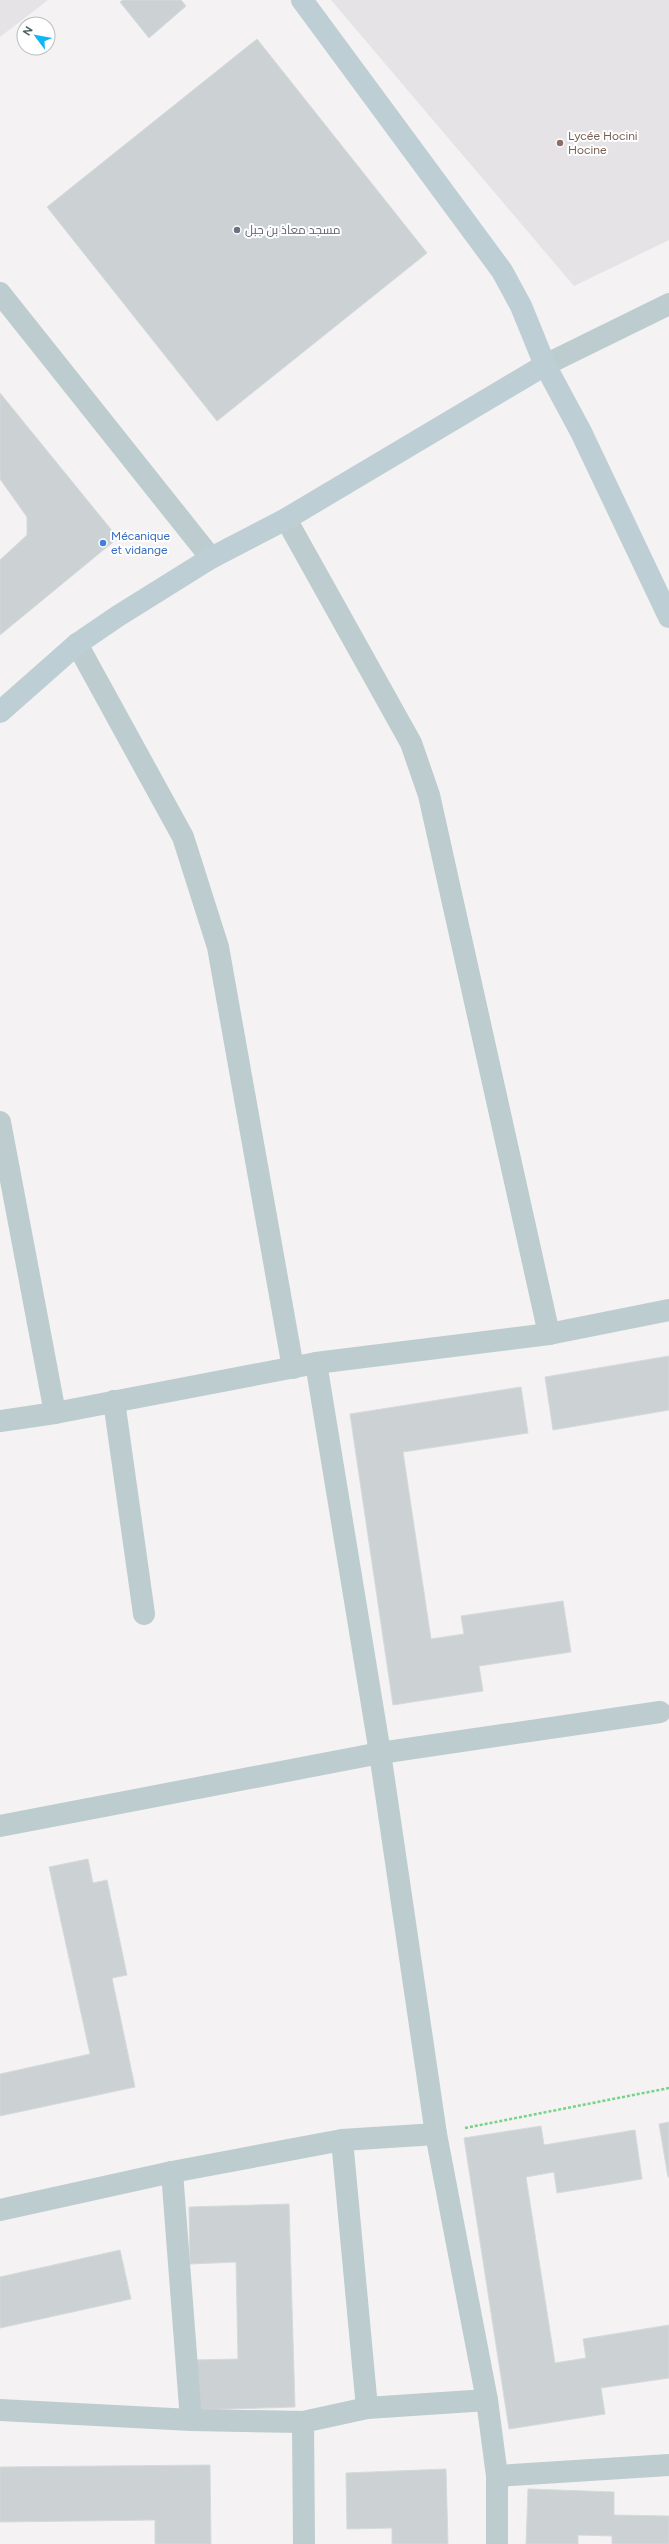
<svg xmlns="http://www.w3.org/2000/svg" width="669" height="2544" viewBox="0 0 669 2544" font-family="Figtree,Cairo,sans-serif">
  <rect width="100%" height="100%" fill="#f4f2f2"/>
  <g fill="#e5e3e5">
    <path d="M0,0H48L0,37Z"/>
    <path d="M331,0H669V240L574,286Z"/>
  </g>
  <g fill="#ccd1d4" stroke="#d5dadd">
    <path d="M123,0H181L186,6L149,38L120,2Z"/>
    <path d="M257,39L427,253L217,421L47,207Z"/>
    <path d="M0,393L118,538L0,635V560L27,535V517L0,479Z"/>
    <path d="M669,1356V1410L553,1430L545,1377Z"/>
    <path d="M521,1387L528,1433L403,1452L431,1639L464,1634L461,1616L563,1601L571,1652L479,1666L483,1691L393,1705L350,1414Z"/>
    <path d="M88,1859L93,1883L107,1880L127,1975L112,1978L135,2087L0,2116V2074L90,2054L49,1867Z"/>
    <path d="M669,2122V2177H668L659,2124Z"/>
    <path d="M541,2126L544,2145L635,2130L642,2179L557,2193L554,2172L526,2177L555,2363L586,2358L583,2339L669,2325V2378L601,2388L605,2414L509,2429L464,2138Z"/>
    <path d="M289,2204L295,2407L196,2410L194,2360L238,2359L236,2262L190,2264L189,2207Z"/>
    <path d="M120,2250L131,2299L0,2328V2277Z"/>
    <path d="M210,2465L211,2544H155V2520L0,2522V2467Z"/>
    <path d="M446,2469L448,2544H392V2528L347,2529L346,2473Z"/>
    <path d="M528,2489L614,2492V2515L669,2516V2544H612V2536L578,2535V2544H526Z"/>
  </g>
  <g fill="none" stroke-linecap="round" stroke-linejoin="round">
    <path stroke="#74d487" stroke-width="2.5" stroke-dasharray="3 2" stroke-linecap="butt" d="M465,2128L669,2088"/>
    <g stroke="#bccccf" stroke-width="22">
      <path d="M0,293L211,558"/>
      <path d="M286,519L411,743L429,795L549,1334"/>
      <path d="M77,644L183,837L218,947L293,1368"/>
      <path d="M0,1122L55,1413"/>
      <path d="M316,1363L380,1753L436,2134L487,2400L497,2476V2544"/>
      <path d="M114,1401L144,1614"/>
      <path d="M0,1421L55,1413L316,1363L549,1334L669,1310"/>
      <path d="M0,1826L380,1753L660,1712"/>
      <path d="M342,2140L367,2408"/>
      <path d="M172,2172L191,2420"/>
      <path d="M0,2210L172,2172L342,2140L436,2134"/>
      <path d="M0,2410L191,2420L303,2422L367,2408L487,2400"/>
      <path d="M303,2422L304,2544"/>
      <path d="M497,2476L669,2465"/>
    </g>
    <path stroke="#bccccf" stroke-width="22" d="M545,365L669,304"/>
    <g stroke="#bdcfd4" stroke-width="22">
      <path d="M302,0L502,271L521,306L545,365L581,432L669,617"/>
      <path d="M0,712L77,644L118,616L211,558L286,519L545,365"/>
    </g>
  </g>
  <circle fill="#8d6e63" stroke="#fff" stroke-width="1.5" cx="560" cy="143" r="4"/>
  <circle fill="#6b7280" stroke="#fff" stroke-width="1.5" cx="237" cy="230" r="4"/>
  <circle fill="#3f7fe0" stroke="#fff" stroke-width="1.5" cx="103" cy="543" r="4"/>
  <g text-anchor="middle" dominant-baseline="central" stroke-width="4" stroke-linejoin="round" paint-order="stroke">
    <g font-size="12" fill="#785e54" stroke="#fff" text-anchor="start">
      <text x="568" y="136">Lycée Hocini<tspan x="568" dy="14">Hocine</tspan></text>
    </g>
    <g font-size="12" fill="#5b616d" stroke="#fff" text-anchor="start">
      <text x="245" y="230">مسجد معاذ بن جبل</text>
    </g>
    <g font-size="12" fill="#366cbe" stroke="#fff" text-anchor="start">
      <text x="111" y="536">Mécanique<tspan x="111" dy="14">et vidange</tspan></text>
    </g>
  </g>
  <g transform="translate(36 36) rotate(302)"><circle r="19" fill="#ffffff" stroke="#b6bec0"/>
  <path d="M0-3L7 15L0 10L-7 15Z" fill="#0db7f2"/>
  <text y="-6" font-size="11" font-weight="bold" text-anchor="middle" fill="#485d61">N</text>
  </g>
</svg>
